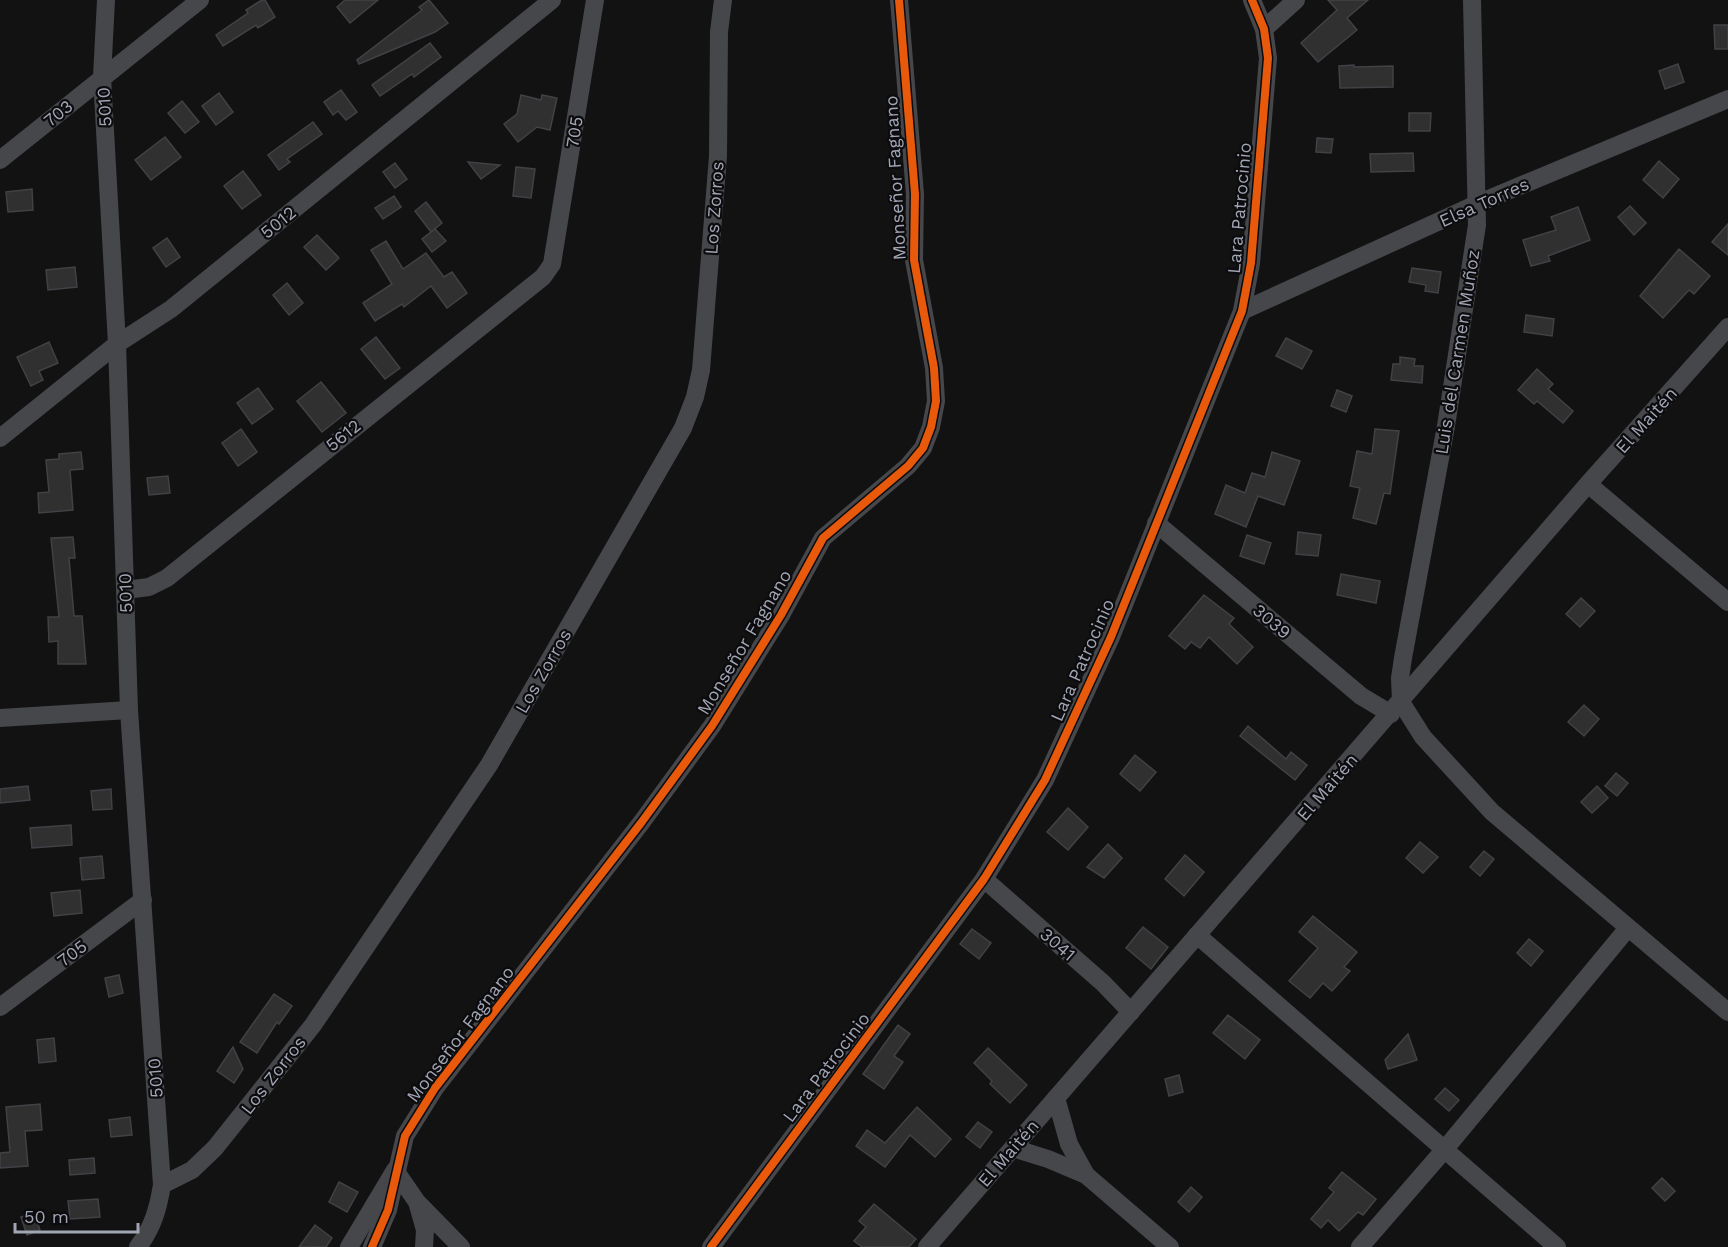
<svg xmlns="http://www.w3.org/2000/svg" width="1728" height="1247" viewBox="0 0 1728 1247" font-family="'Work Sans',sans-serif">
  <rect width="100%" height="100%" fill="#121212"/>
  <g fill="#303031" stroke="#414146" stroke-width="1.5">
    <path d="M262,0H265L275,17L258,28L256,25L223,46L216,35L248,13L246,10Z"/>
    <path d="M345,0H378L350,23L337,7Z"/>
    <path d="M429,0L448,23L435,32L359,64L357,60L422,10L419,7Z"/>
    <path d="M1328,0H1368L1347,18L1357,30L1318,62L1301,43L1337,10Z"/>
    <path d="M1714,25H1728V49H1715Z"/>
    <path d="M430,43L441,57L414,77L412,74L380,96L372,85Z"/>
    <path d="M1678,64L1684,82L1665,89L1659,71Z"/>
    <path d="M1354,65V67L1393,66V87L1340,88L1339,66Z"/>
    <path d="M341,90L357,112L346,120L338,111L333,115L324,102Z"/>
    <path d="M219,93L233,112L216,125L202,106Z"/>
    <path d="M521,95L541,100L542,95L557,98L550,130L537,127L518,142L504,124L517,114Z"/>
    <path d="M182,101L199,122L185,133L168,113Z"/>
    <path d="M1409,113H1431L1430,131H1409Z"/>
    <path d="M313,122L322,134L287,159L290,162L279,170L268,155Z"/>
    <path d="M165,137L181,157L151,180L135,160Z"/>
    <path d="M1317,138L1333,139L1331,153L1316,152Z"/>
    <path d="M1413,153L1414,171L1371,172L1370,154Z"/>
    <path d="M1659,161L1679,179L1663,198L1643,180Z"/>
    <path d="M468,162L500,165L481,179Z"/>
    <path d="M395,163L407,179L395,188L383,172Z"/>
    <path d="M516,167L535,169L531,198L513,196Z"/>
    <path d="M243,171L261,195L242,209L224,186Z"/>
    <path d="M32,189L33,210L8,212L6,192Z"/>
    <path d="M394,196L401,207L383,219L375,208Z"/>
    <path d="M426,202L442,223L431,232L415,211Z"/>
    <path d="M1630,206L1646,223L1634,235L1618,217Z"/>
    <path d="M1578,207L1590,240L1548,256L1550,261L1531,266L1523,240L1556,230L1551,217Z"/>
    <path d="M1728,224V255L1712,242Z"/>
    <path d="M435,229L446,241L432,252L422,239Z"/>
    <path d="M317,235L339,258L326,270L304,247Z"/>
    <path d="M167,238L180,257L166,267L153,248Z"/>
    <path d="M386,241L403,269L426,253L444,277L452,272L467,293L447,308L431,286L404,307L402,304L375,321L363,303L392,284L371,250Z"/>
    <path d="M1679,249L1710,276L1694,294L1689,290L1663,318L1640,296Z"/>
    <path d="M75,267L77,287L48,290L46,270Z"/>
    <path d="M1412,268L1441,272L1438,293L1425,291L1426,285L1409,282Z"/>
    <path d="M287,283L303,303L289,315L273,295Z"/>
    <path d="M1526,315L1554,319L1552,336L1524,332Z"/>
    <path d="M376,337L400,368L385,379L361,349Z"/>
    <path d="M1286,338L1312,351L1302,369L1276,356Z"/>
    <path d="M49,342L58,363L39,371L43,380L31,386L17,357Z"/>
    <path d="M1400,357L1415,359L1414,366H1423L1422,383L1391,380L1393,364H1400Z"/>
    <path d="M1537,369L1553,384L1548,389L1573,411L1563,423L1537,401L1534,404L1518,390Z"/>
    <path d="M321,382L346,413L322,432L297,401Z"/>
    <path d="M258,388L273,409L252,424L237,403Z"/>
    <path d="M1337,390L1352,396L1346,412L1331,406Z"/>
    <path d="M241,429L257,452L238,466L222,443Z"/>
    <path d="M1375,429L1399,431L1390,494L1384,493L1376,524L1353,518L1360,488L1350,486L1357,451L1372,454Z"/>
    <path d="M81,452L83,469L70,470L73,510L39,513L38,493L49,492L46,460L59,459V454Z"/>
    <path d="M1272,452L1300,461L1284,505L1258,496L1246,527L1215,514L1226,485L1245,493L1252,473L1265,477Z"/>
    <path d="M168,476L170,493L149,495L147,478Z"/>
    <path d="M1298,532L1321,535L1318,556L1296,554Z"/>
    <path d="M1247,535L1271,543L1264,564L1240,556Z"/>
    <path d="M73,537L75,558H69L74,616H82L86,664H58V641L49,642L48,617H59L51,538Z"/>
    <path d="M1341,574L1380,581L1376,603L1337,595Z"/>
    <path d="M1204,595L1234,618L1229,624L1253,647L1237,664L1209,637L1200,648L1191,642L1185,649L1169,636Z"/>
    <path d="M1581,598L1595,611L1580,627L1566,614Z"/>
    <path d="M1584,705L1599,719L1584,736L1568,722Z"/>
    <path d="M1248,726L1286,759L1291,752L1307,765L1295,780L1240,736Z"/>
    <path d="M1135,755L1156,772L1140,791L1120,774Z"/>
    <path d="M1616,773L1628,783L1617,796L1605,786Z"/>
    <path d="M28,786L30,800L0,803V789Z"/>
    <path d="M1597,786L1608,798L1592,813L1581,802Z"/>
    <path d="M111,789L112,809L93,810L91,791Z"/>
    <path d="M1068,808L1088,827L1068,850L1047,832Z"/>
    <path d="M71,825L72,845L32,848L30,828Z"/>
    <path d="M1420,842L1438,857L1423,873L1406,858Z"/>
    <path d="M1108,844L1122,858L1104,878L1087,867Z"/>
    <path d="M1484,851L1494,859L1480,876L1470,867Z"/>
    <path d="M1185,855L1204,872L1184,896L1165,879Z"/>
    <path d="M102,856L104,878L82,880L80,858Z"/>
    <path d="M80,890L82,913L54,916L51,893Z"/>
    <path d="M1313,916L1357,952L1344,967L1350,971L1332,991L1323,983L1310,998L1289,981L1318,948L1299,932Z"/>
    <path d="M1143,927L1168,947L1151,969L1126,948Z"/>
    <path d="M972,929L991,943L979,959L960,944Z"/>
    <path d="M1529,939L1543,951L1531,966L1517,953Z"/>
    <path d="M119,975L123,993L109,997L105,978Z"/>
    <path d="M274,994L292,1006L279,1024L277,1022L257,1053L240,1042Z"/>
    <path d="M1228,1015L1260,1040L1245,1059L1213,1033Z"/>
    <path d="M898,1025L910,1034L894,1056L903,1062L884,1089L863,1074Z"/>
    <path d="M1408,1034L1417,1060L1388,1069L1385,1060Z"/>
    <path d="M54,1038L56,1061L39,1063L37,1040Z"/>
    <path d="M233,1047L243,1069L234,1083L217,1071Z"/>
    <path d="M988,1048L1027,1085L1010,1103L990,1084L992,1081L974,1063Z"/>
    <path d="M1179,1075L1183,1092L1169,1096L1165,1079Z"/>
    <path d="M1445,1088L1459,1100L1449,1111L1435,1099Z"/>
    <path d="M40,1104L42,1130L25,1131L28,1166L0,1168V1153L10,1152L6,1107Z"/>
    <path d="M917,1107L951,1139L935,1157L910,1135L885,1167L856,1146L867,1130L885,1143Z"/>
    <path d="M130,1117L132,1135L111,1137L109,1120Z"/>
    <path d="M978,1122L992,1132L980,1148L966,1137Z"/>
    <path d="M94,1158L95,1173L70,1175L69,1160Z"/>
    <path d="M1342,1172L1376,1199L1363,1215L1358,1212L1339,1231L1328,1220L1321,1228L1311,1219L1334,1192L1329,1188Z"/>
    <path d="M1662,1178L1675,1191L1665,1201L1652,1188Z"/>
    <path d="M339,1182L358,1192L347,1212L329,1202Z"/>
    <path d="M1191,1187L1202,1197L1189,1212L1178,1202Z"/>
    <path d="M98,1199L100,1217L70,1219L68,1201Z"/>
    <path d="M874,1204L916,1239L909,1247H862L854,1241L866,1227L859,1221Z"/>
    <path d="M34,1213L40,1230L27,1235L21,1217Z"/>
    <path d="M315,1225L332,1238L326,1247H299Z"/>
  </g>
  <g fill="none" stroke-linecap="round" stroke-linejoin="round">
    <g stroke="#46474b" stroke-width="18">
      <path d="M106,0L102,77L117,344L129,710L162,1185C158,1209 153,1227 138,1247"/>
      <path d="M1472,0L1477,225L1446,426L1403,658L1400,678L1401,702L1423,737L1492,812L1728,1012"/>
      <path d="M1264,29L1296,0"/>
      <path d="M0,160L200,0"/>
      <path d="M1242,311L1479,203L1728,99"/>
      <path d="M0,438L117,344L171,309L552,0"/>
      <path d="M1588,484L1728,602"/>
      <path d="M1156,523L1361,696L1391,714"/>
      <path d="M125,590L149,587L167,578L543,277L552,264L595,0"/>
      <path d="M0,718L129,710"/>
      <path d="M984,879L1103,983L1131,1012"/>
      <path d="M1197,935L1557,1247"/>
      <path d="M0,1007L143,900"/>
      <path d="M1056,1098L1069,1144L1086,1175"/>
      <path d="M1013,1148L1048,1159L1086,1175L1170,1247"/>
      <path d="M162,1185L192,1170L215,1148L313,1025L489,765L683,428L695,397L701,370L718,156L719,32L723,0"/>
      <path d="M418,1205L425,1230L424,1247"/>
      <path d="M349,1247L395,1170L417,1202L461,1247"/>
      <path d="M372,1247L388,1210L405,1136L435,1088L641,823L712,726L781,615L823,538L908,466L923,448L931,427L936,401L934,368L914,260L915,194L899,0"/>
      <path d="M711,1247L984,879L1045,780L1111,637L1242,311L1251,263L1268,58L1264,29L1252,0"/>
      <path d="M927,1247L1588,484L1728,327"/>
      <path d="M1360,1247L1445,1149L1628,928"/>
    </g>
    <g stroke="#0c0c0e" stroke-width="11">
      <g id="cycleway">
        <path d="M372,1247L388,1210L405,1136L435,1088L641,823L712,726L781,615L823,538L908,466L923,448L931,427L936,401L934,368L914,260L915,194L899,0"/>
        <path d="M711,1247L984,879L1045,780L1111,637L1242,311L1251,263L1268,58L1264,29L1252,0"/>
      </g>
    </g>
    <use href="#cycleway" stroke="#e8590c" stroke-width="8"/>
  </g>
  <g text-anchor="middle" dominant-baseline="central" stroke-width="4.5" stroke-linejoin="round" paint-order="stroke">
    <g font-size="18" fill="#a2a5b4" stroke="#0c0c0e">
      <text transform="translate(104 107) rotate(-93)">5010</text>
      <text transform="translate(58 113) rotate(-39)">703</text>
      <text transform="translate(574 132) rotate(-81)">705</text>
      <text transform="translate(895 178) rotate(-93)">Monseñor Fagnano</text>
      <text transform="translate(1484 202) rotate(-24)">Elsa Torres</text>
      <text transform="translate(714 208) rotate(-86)">Los Zorros</text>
      <text transform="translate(1239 208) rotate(-85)">Lara Patrocinio</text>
      <text transform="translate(278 222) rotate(-39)">5012</text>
      <text transform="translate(1457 352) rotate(-81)">Luis del Carmen Muñoz</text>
      <text transform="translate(1646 420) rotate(-48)">El Maitén</text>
      <text transform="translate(343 435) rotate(-39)">5612</text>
      <text transform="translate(125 593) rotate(-92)">5010</text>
      <text transform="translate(1272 621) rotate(40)">3039</text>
      <text transform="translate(744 642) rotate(-59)">Monseñor Fagnano</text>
      <text transform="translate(1082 660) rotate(-66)">Lara Patrocinio</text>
      <text transform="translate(543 671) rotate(-60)">Los Zorros</text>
      <text transform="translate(1327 787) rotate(-49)">El Maitén</text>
      <text transform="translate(1058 944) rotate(41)">3041</text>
      <text transform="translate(72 953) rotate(-37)">705</text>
      <text transform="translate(460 1034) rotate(-53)">Monseñor Fagnano</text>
      <text transform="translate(826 1067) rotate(-53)">Lara Patrocinio</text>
      <text transform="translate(273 1075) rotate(-52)">Los Zorros</text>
      <text transform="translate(155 1078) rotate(-94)">5010</text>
      <text transform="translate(1008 1153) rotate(-49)">El Maitén</text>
    </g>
  </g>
  <path d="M15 1223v9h123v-9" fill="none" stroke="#a2a5b4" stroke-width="3"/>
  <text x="24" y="1223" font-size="18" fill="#a2a5b4" stroke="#0c0c0e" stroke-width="4.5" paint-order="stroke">50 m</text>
</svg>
